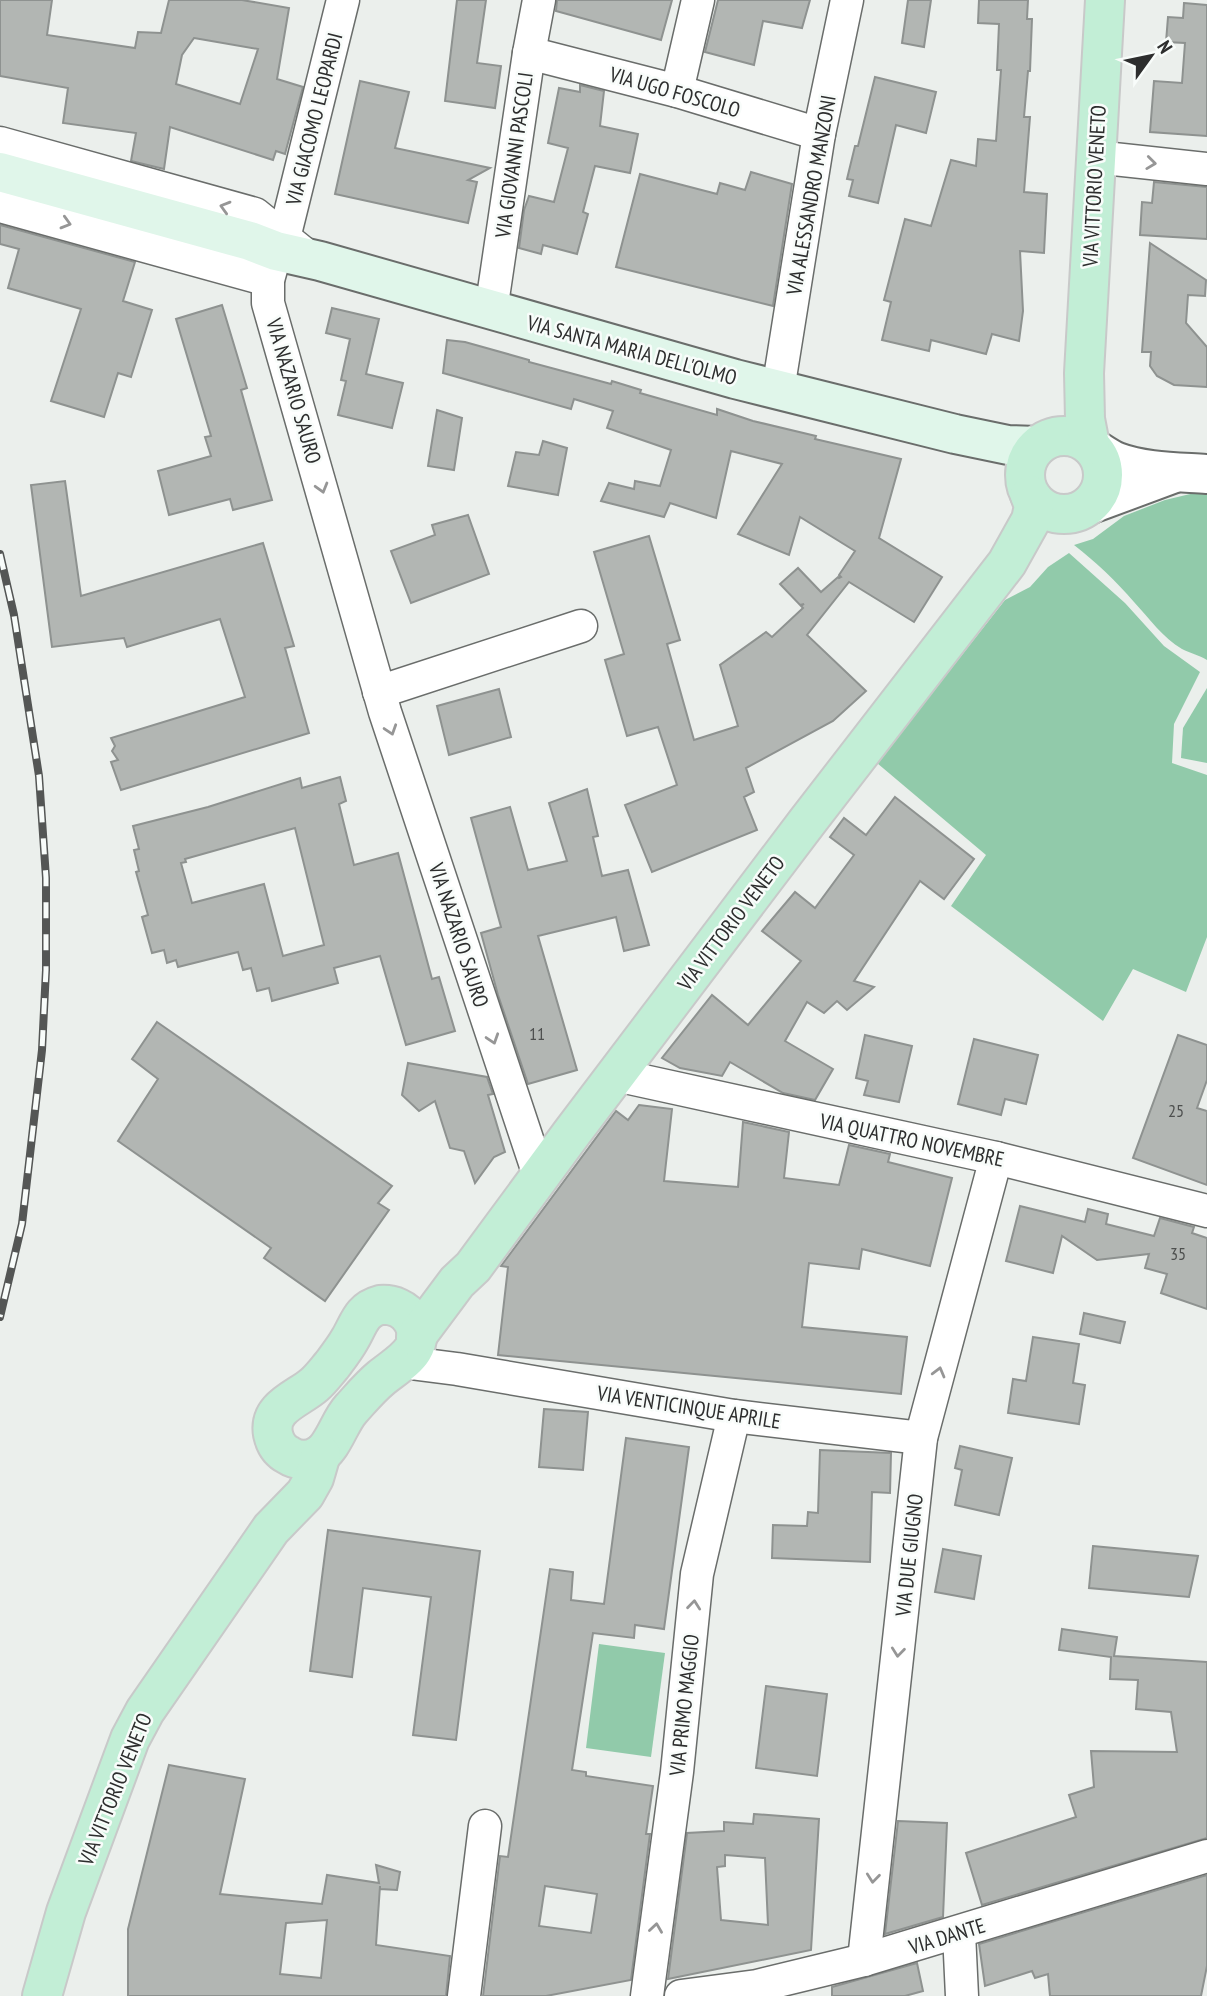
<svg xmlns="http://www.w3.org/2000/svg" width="1207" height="1996" viewBox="0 0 1207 1996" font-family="'PT Sans Narrow',sans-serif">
  <rect width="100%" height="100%" fill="#ebefec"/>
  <g fill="#91caaa">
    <path d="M1207,490V660C1199,655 1190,653 1182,649C1163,638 1149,618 1134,602C1116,581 1096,562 1074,545L1093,539L1124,516L1165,500Z"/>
    <path d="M1069,553L1125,603L1164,646L1200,672L1174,724L1172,763L1207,775V937L1186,992L1133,969L1103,1021L951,906L986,855L877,763L1005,600L1030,587L1048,567Z"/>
    <path d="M1207,688V763L1181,758L1183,728Z"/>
    <path d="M599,1644L665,1653L651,1757L586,1748Z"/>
  </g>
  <g fill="#b2b6b3" stroke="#8e9290" stroke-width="2" fill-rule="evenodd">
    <path d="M0,0H52L47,35L135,48L138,32L161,33L169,0H242L289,8L277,79L303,87L285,154L276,151L273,160L170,127L164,169L131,161L136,133L63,123L68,88L0,76ZM194,38L258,49L240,104L176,84L182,55Z"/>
    <path d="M457,0H486L477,63L501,66L495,108L445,101Z"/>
    <path d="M557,0H672L661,40L556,11Z"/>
    <path d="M718,0H810L802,28L763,21L754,65L705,52Z"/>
    <path d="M908,0H931L924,47L902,43Z"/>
    <path d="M979,0H1028L1027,19H1032L1030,71H1028L1024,117H1030L1024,192L1047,194L1044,253L1020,251L1023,311L1019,341L992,334L986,354L931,340L929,351L882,340L891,302L884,300L905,219L931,226L951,160L976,166L978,139L996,141L1001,70H997L999,24L978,23Z"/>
    <path d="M1184,3L1207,5V136L1150,132L1154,81L1182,83L1185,43L1166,42L1168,17L1183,18Z"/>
    <path d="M875,77L936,92L926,133L896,125L878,203L849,196L853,180L847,179L855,146H858Z"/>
    <path d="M360,81L409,92L395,148L490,168L468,180L477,182L468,223L335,194Z"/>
    <path d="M580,85L604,91L600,126L638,134L630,173L595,166L583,212L588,214L577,254L543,245L541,254L519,248L524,210L529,196L554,202L568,148L548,143L559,88L580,92Z"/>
    <path d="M751,172L792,184L773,306L616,267L640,174L717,194L720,183L745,190Z"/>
    <path d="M1154,182L1207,187V239L1140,235L1142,202L1152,203Z"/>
    <path d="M0,225L135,262L123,301L152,310L131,377L118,373L104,417L51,401L81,309L8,288L19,249L0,244Z"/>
    <path d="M1150,243L1206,280L1205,296L1188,295L1186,323L1207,347V387L1174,385L1157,376L1150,366L1151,352H1142Z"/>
    <path d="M222,305L247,388L241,390L272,500L233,510L230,499L169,515L158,471L211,456L205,437L211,436L176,319Z"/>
    <path d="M332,308L379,319L366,374L403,383L392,428L338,415L346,381L341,380L350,339L326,333Z"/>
    <path d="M447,340L465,342L529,360V362L611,384L612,381L641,390L640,393L717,415V409L753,421L816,436L815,439L901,459L879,538L942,577L914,622L849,582L807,635L866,691L833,721L746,768L754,792L744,797L757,830L652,872L625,805L677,785L658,727L627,736L605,660L624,654L594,552L649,536L680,640L667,644L694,740L738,726L720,665L766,632L772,637L803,608L801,606L804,604L800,605L780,584L798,568L821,592L838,577L839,578L841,577L839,575L855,551L800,517L789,555L738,534L782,464L731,451L716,518L670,503L664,517L601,501L609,483L634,489L635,481L660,486L671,450L607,428L613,411L574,399L571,409L443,373Z"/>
    <path d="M437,410L462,418L454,470L428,466Z"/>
    <path d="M543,441L567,448L558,495L508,486L516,452L539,455Z"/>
    <path d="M65,481L81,596L263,543L294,646L285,648L309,733L121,790L111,762L118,760L112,751L115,746L111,738L245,697L220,619L127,647L124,638L52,647L31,485Z"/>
    <path d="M468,515L489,574L411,603L391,551L435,535L432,525Z"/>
    <path d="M499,689L511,737L449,755L437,706Z"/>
    <path d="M340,777L346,801L339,804L354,865L398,853L432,979L439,977L455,1031L406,1045L380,956L334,968L338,983L272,1001L269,988L257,991L251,968L243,970L238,952L178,967L176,960L167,963L164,950L152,953L142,917L148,915L136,872L139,871L134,850L139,849L133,826L208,807L300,778L302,788ZM295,828L324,945L283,956L264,884L192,903L181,863L186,862L185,859Z"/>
    <path d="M587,789L598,836L593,837L602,876L628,870L649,945L624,951L616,917L538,936L577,1070L528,1084L498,995L481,933L501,927L471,818L510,807L528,870L567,861L549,803Z"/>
    <path d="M895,797L974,859L944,899L920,881L854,981L874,987L847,1010L837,1001L824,1013L807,1002L785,1041L833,1069L815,1100L783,1093L730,1062L722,1076L680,1068L662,1058L712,995L748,1025L801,961L762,931L795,892L815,908L854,855L830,837L844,818L866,835Z"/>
    <path d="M157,1022L392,1186L378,1203L389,1210L325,1301L264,1258L271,1248L118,1141L158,1079L132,1059Z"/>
    <path d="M865,1035L912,1046L899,1102L864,1095L868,1081L856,1078Z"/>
    <path d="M1178,1035L1207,1045V1080L1197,1108L1207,1111V1185L1133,1158Z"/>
    <path d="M974,1039L1038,1055L1026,1104L1005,1099L1001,1115L958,1104Z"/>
    <path d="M408,1063L487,1077L493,1094L488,1095L505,1152L494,1157L475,1183L464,1151L450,1148L435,1101L419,1111L402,1095Z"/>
    <path d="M639,1105L672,1109L664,1181L738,1187L743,1122L789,1132L784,1178L839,1185L849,1145L890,1154L888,1162L952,1178L930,1266L862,1249L859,1269L809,1263L802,1327L907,1337L901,1394L498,1355L508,1267L501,1266L616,1111L628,1120Z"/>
    <path d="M1020,1206L1085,1222L1088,1209L1108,1214L1106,1224L1154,1236L1160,1218L1194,1227L1192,1233L1207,1238V1309L1161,1293L1167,1274L1145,1268L1149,1254L1097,1260L1062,1236L1053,1273L1006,1261Z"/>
    <path d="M1084,1313L1125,1322L1120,1343L1080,1334Z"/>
    <path d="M1033,1337L1079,1344L1073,1383L1085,1385L1079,1424L1008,1413L1013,1379L1026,1381Z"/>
    <path d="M544,1409L588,1412L583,1470L539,1467Z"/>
    <path d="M626,1438L689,1447L664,1629L635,1625L634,1638L593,1633L572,1770L586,1772V1776L653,1786L646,1834H650L631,1980L546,1996H483L500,1856L508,1857L550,1569L573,1572L571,1600L604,1604ZM545,1886L597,1894L591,1933L539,1926Z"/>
    <path d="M960,1446L1012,1458L999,1515L955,1505L962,1470L955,1468Z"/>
    <path d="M820,1450L891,1453L890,1493L872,1492L870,1562L772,1558L773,1525L807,1526L808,1512L818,1513Z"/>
    <path d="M328,1530L480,1551L456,1740L413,1735L431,1597L363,1588L352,1677L310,1671Z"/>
    <path d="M1093,1546L1198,1556L1189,1597L1089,1588Z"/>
    <path d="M943,1549L981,1556L974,1599L935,1592Z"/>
    <path d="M1062,1629L1117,1637L1114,1656L1207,1662V1838L982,1905L966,1853L1076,1817L1069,1795L1094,1787L1091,1751L1177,1752L1171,1712L1136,1709L1138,1680L1110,1679L1111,1657L1059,1650Z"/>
    <path d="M766,1686L827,1694L817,1776L756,1768Z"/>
    <path d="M169,1765L245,1779L220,1894L322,1904L327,1875L379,1883L376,1865L400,1872L397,1890L380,1889V1886L376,1945L450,1956L446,1996H128V1929ZM327,1920L321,1978L280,1974L286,1923Z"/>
    <path d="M754,1814L819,1819L811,1950L668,1979L687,1833L724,1831V1822L753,1824ZM725,1855L765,1858L768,1925L721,1920L717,1867L725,1866Z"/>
    <path d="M898,1821L947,1823L943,1917L885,1934Z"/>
    <path d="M1207,1875V1966L1201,1996H1050L1048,1974L1035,1978L1032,1971L985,1986L979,1944Z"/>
    <path d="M917,1963L923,1991L905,1996H832V1987Z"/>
  </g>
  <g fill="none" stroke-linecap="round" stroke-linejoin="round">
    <g stroke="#6a6d6b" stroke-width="35">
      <g id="minor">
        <path d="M529,53L677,91L819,134"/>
        <path d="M677,91L698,0"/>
        <path d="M0,143L255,214L307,256"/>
        <path d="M1095,157L1207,169"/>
        <path d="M0,206L268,280"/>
        <path d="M284,238L343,0"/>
        <path d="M276,251L268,280V303L385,712L540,1178"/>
        <path d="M491,311L529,53L539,0"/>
        <path d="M778,390L819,134L847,0"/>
        <path d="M379,692L581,626"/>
        <path d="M616,1075L996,1158L1207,1211"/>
        <path d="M402,1362L457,1369L734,1416L921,1438"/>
        <path d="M959,1933L962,1996"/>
        <path d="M864,1960L921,1438L996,1158"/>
        <path d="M464,1996L485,1826"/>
        <path d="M647,1996L677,1772L697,1574L734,1416"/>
        <path d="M681,1996L757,1986L864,1960L1207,1856"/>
      </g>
    </g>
    <g stroke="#6a6d6b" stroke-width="42">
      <g id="tertiary">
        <path d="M1093,448C1101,453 1109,459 1117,462C1143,472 1179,472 1207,474"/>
        <path d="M1091,504L1172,474"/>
      </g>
    </g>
    <g stroke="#6a6d6b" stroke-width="42">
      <path id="secondary" d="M0,172L250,241L276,251L320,261L735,379L955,434L1008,445L1037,446"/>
    </g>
    <g stroke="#c8c9c9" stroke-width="42">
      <g id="primary">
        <circle cx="1064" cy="475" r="39"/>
        <path d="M1090,445L1085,419L1084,373L1105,0"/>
        <path d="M380,1305C393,1304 405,1309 412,1320C429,1349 399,1363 381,1378C370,1387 361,1398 351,1409C339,1422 333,1448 318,1456C309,1461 297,1461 288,1455C280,1451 275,1443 273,1434C268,1407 298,1399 314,1385C321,1379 326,1372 332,1365C338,1357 345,1348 350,1339C359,1324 361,1310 380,1305Z"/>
        <path d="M416,1337L457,1282L473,1267L571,1134L807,822L1007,563L1031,520L1034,506L1030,495"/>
        <path d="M42,1996L66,1912L130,1739L145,1711L271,1529L305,1494L314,1478L321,1454"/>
      </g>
    </g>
    <use href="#minor" stroke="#fff" stroke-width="32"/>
    <use href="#tertiary" stroke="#fff" stroke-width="38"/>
    <use href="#secondary" stroke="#e0f6ea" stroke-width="38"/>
    <use href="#primary" stroke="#c2eed6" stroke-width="38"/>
    <g stroke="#545655" stroke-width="8">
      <path id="rail" d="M0,554L14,615L39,776L46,878V970L42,1050L22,1224L0,1317"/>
    </g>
    <use href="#rail" stroke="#f8fcfa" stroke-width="5" stroke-dasharray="16" stroke-linecap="butt"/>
  </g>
  <defs><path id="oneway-chevron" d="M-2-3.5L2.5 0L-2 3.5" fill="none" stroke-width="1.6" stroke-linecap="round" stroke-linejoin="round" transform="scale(1.75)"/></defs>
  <g stroke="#969696">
    <use href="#oneway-chevron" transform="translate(1151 163) rotate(7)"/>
    <use href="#oneway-chevron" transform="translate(225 207) rotate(-164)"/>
    <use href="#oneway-chevron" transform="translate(66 223) rotate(16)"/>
    <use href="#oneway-chevron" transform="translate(322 488) rotate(74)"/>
    <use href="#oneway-chevron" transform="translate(391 730) rotate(72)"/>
    <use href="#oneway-chevron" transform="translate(493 1039) rotate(72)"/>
    <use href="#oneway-chevron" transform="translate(939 1372) rotate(-75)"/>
    <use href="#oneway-chevron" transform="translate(694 1605) rotate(-84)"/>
    <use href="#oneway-chevron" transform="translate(898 1652) rotate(96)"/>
    <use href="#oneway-chevron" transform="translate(873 1878) rotate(96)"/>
    <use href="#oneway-chevron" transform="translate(656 1928) rotate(-82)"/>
  </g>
  <g text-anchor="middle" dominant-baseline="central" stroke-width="5" stroke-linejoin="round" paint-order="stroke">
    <g font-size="18" fill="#4e504f">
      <text x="537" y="1033">11</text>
      <text x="1176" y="1110">25</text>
      <text x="1178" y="1253">35</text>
    </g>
    <g font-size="21" fill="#2d2e2e" stroke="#f8fcfa">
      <text transform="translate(675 92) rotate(16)">VIA UGO FOSCOLO</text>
      <text transform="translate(314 119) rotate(-76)">VIA GIACOMO LEOPARDI</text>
      <text transform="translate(514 155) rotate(-82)">VIA GIOVANNI PASCOLI</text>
      <text transform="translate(1094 186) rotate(-87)">VIA VITTORIO VENETO</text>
      <text transform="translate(811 195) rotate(-80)">VIA ALESSANDRO MANZONI</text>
      <text transform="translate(632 350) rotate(15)">VIA SANTA MARIA DELL'OLMO</text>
      <text transform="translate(294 391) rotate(74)">VIA NAZARIO SAURO</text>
      <text transform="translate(731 923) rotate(-53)">VIA VITTORIO VENETO</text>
      <text transform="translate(459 935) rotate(72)">VIA NAZARIO SAURO</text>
      <text transform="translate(912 1140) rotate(12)">VIA QUATTRO NOVEMBRE</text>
      <text transform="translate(689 1407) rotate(9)">VIA VENTICINQUE APRILE</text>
      <text transform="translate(909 1555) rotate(-84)">VIA DUE GIUGNO</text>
      <text transform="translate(684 1705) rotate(-84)">VIA PRIMO MAGGIO</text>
      <text transform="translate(115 1789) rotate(-68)">VIA VITTORIO VENETO</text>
      <text transform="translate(947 1936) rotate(-17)">VIA DANTE</text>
    </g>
  </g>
  <g transform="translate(1151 56) rotate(57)" stroke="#f8fcfa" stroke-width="5" paint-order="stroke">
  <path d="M0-5L12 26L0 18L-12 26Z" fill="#2d2e2e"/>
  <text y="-10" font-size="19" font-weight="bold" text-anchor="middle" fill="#2d2e2e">N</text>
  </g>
</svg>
